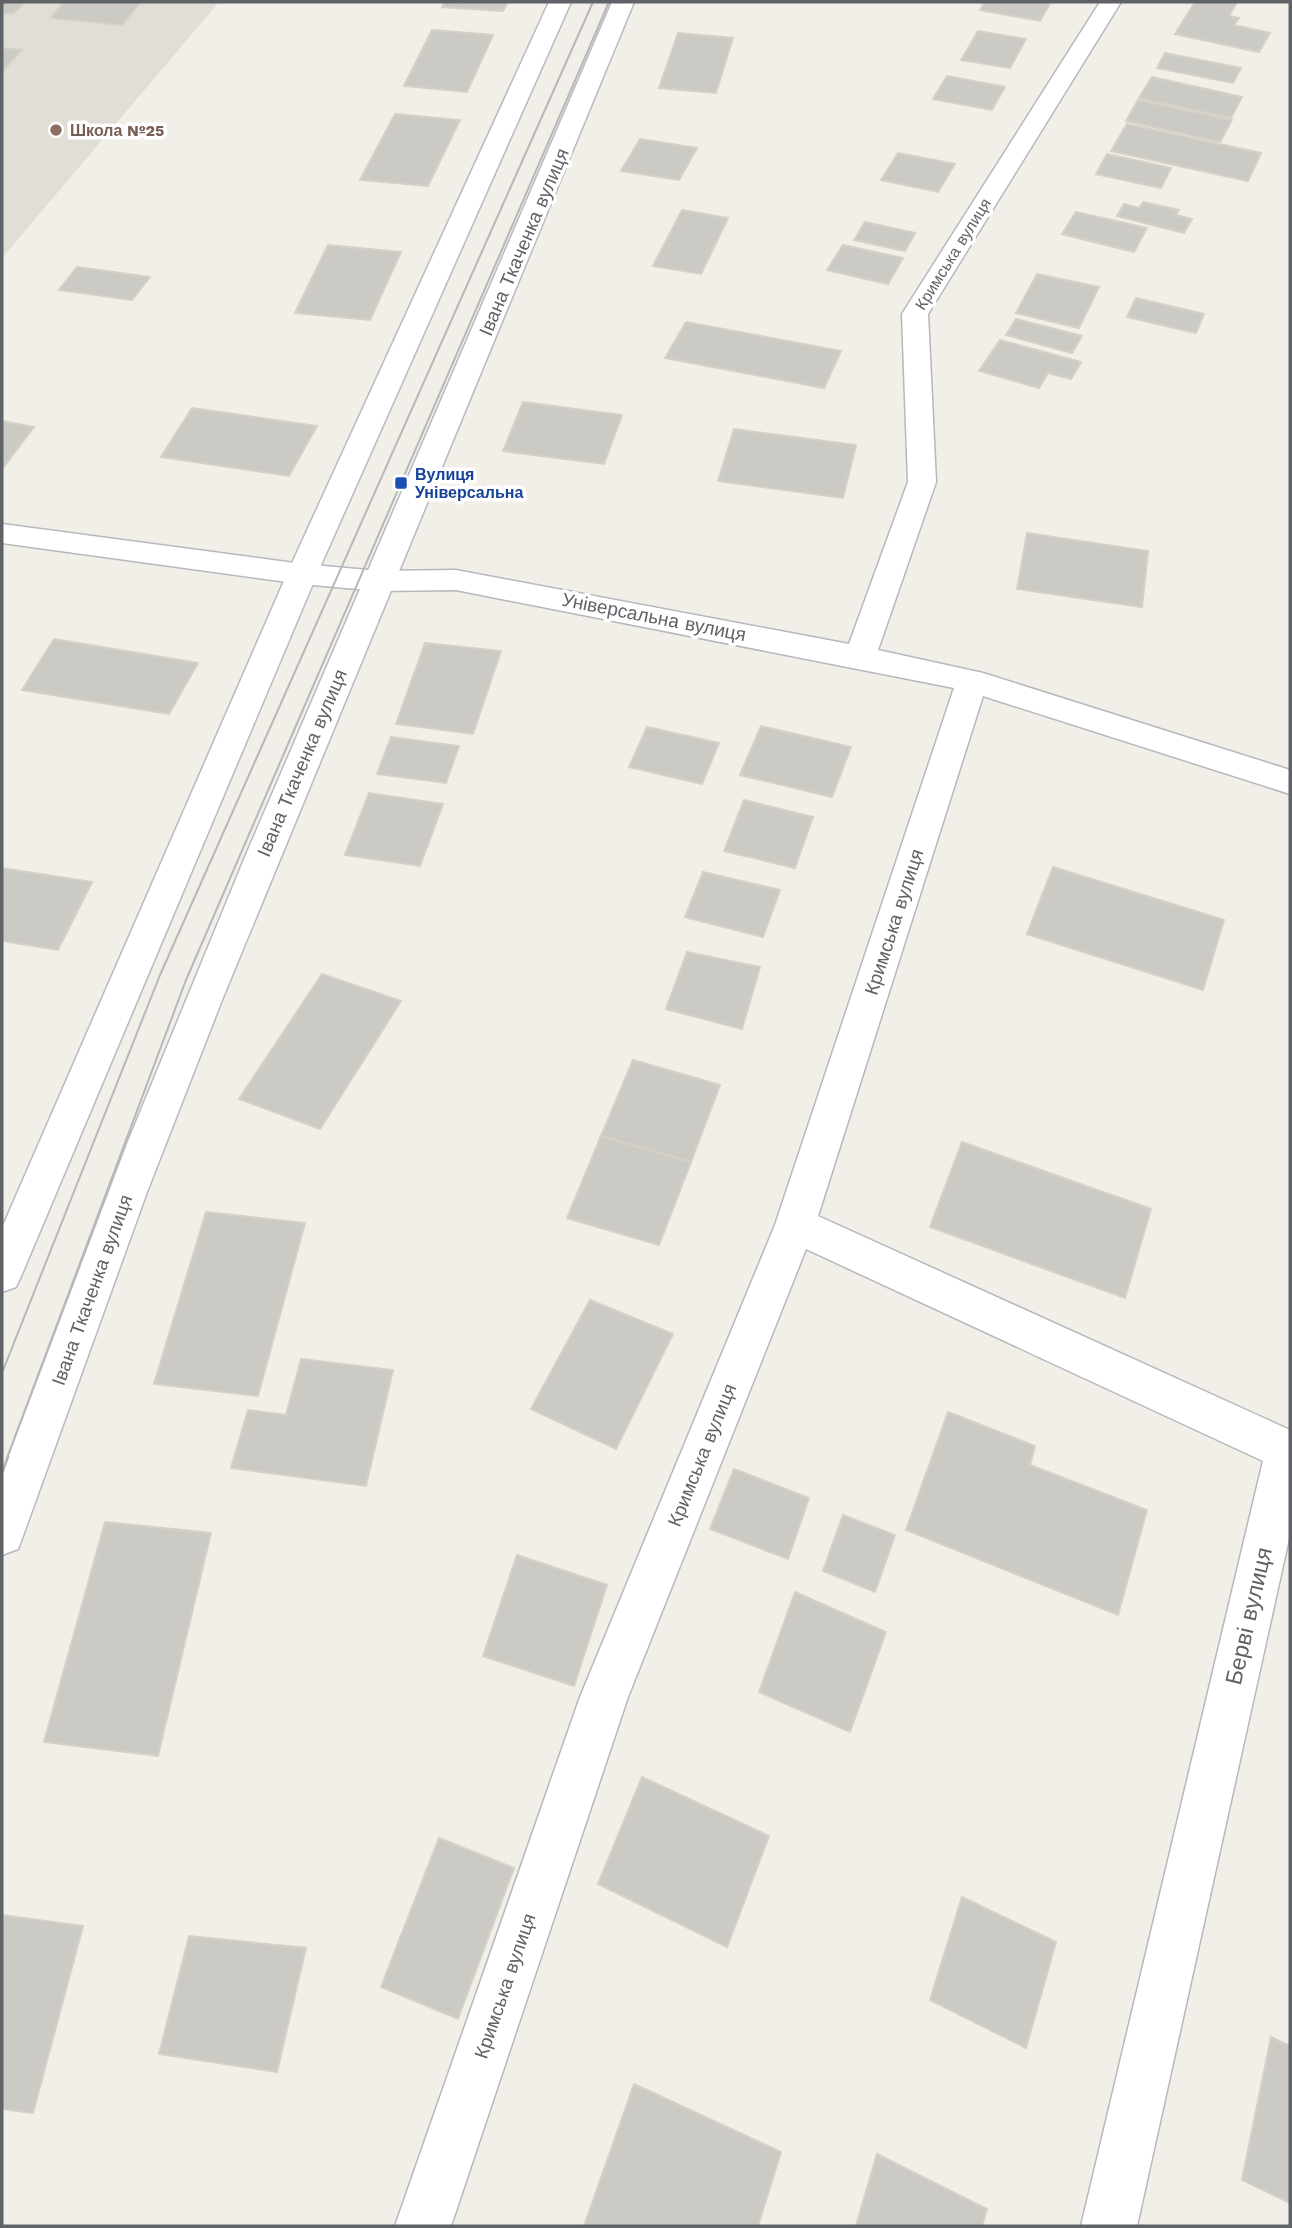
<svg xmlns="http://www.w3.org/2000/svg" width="1292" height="2228" viewBox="0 0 1292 2228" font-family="'Work Sans',sans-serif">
  <rect width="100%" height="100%" fill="#f1efe8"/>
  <path fill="#e1ded6" d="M2,2H219L2,258Z"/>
  <g fill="#cccac5" stroke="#d6d1c6" stroke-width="2">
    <path d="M2,2H25L13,14L2,13Z"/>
    <path d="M64,2H141L122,25L51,18Z"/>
    <path d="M445,2H508L503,11L442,7Z"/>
    <path d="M985,2H1051L1040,21L980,10Z"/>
    <path d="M1195,2H1237L1229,16L1239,18L1234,25L1270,33L1259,52L1175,34Z"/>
    <path d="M432,30L493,35L467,92L404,86Z"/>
    <path d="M978,31L1026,39L1010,68L961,60Z"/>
    <path d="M678,33L733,38L716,93L659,88Z"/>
    <path d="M2,48L22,50L2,72Z"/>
    <path d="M1165,53L1241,68L1233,83L1157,68Z"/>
    <path d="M947,76L1005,87L992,110L933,99Z"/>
    <path d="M1152,77L1242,97L1231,118L1139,98Z"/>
    <path d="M1138,100L1232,120L1220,142L1126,121Z"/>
    <path d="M395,114L460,120L428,186L360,180Z"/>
    <path d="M1127,124L1261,153L1248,181L1111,151Z"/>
    <path d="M640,139L697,148L679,180L621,171Z"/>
    <path d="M898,153L955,164L938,192L881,180Z"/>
    <path d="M1107,154L1171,168L1161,188L1096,174Z"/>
    <path d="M1143,202L1179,210L1176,215L1192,219L1184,233L1117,216L1124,204L1139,208Z"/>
    <path d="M682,210L728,218L701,274L653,266Z"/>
    <path d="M1076,212L1147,228L1134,252L1062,234Z"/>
    <path d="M865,222L915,233L905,251L854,240Z"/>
    <path d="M328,245L401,252L370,320L295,313Z"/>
    <path d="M843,245L903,258L888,284L827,270Z"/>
    <path d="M77,267L150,277L132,300L59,290Z"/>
    <path d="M1037,274L1099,287L1079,328L1016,313Z"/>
    <path d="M1136,298L1204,314L1196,333L1127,317Z"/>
    <path d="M1016,319L1082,336L1072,353L1006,335Z"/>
    <path d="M686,322L841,351L824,388L665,358Z"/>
    <path d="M1000,340L1081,362L1071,379L1048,373L1039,388L979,371Z"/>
    <path d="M523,402L622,415L604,464L503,451Z"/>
    <path d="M192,408L317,426L289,476L161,457Z"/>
    <path d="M2,421L34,427L2,469Z"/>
    <path d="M734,429L856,445L843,498L718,481Z"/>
    <path d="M1027,533L1148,551L1142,607L1017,589Z"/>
    <path d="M54,639L198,663L169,714L22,690Z"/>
    <path d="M425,643L501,651L473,734L396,724Z"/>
    <path d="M761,726L851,747L832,797L740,775Z"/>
    <path d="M647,727L719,743L702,784L629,767Z"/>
    <path d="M391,737L459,746L446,783L377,774Z"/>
    <path d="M369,793L443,804L420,866L345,855Z"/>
    <path d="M744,800L813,817L795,868L724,851Z"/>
    <path d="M1053,867L1224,920L1203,990L1027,934Z"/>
    <path d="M2,868L92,882L58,950L2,941Z"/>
    <path d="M703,872L780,890L763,937L685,917Z"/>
    <path d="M687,952L760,967L742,1029L666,1009Z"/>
    <path d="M322,974L401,1001L320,1129L239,1099Z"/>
    <path d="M633,1060L720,1085L691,1162L601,1136Z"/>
    <path d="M601,1136L691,1162L659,1245L567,1218Z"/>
    <path d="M962,1142L1151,1209L1125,1298L930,1227Z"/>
    <path d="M206,1212L305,1223L258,1396L154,1384Z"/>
    <path d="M590,1300L673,1334L616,1449L531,1409Z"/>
    <path d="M301,1359L393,1370L366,1486L231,1468L248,1410L286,1415Z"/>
    <path d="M948,1412L1035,1446L1030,1465L1147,1510L1118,1615L906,1530Z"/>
    <path d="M734,1469L809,1498L788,1559L710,1529Z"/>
    <path d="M843,1515L895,1535L875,1592L823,1571Z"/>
    <path d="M105,1522L211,1533L158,1756L44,1742Z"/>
    <path d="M517,1555L607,1585L574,1686L483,1656Z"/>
    <path d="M795,1592L886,1632L850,1732L759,1692Z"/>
    <path d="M642,1777L769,1836L727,1947L598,1884Z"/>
    <path d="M439,1838L514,1868L458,2019L381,1987Z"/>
    <path d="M962,1897L1056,1942L1026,2048L930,2000Z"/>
    <path d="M2,1915L83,1926L33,2113L2,2109Z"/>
    <path d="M189,1936L306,1948L277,2072L159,2054Z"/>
    <path d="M1271,2037L1290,2046V2203L1242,2180Z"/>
    <path d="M634,2084L781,2152L758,2226H584Z"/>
    <path d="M877,2154L987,2209L982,2226H856Z"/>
  </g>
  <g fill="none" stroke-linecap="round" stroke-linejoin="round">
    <g stroke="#b5b8bc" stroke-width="3">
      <path id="minor" d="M1100,2H1121L928,314L936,482L878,650L983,673L1290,770V794L983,696L818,1216L1290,1430V1534L1137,2226H1081L1263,1461L806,1249L628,1697L451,2226H395L580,1697L775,1225L954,688L456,590L379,591L302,584L2,543V524L302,564L379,571L456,570L849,644L908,482L902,314Z"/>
    </g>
    <g stroke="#b6babf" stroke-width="3">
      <g id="secondary">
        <path d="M549,2H571L317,574L22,1274L16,1287L2,1292V1228L287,574Z"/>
        <path d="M612,2H634L222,1000L147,1192L24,1533L18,1549L2,1555V1474L127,1144L245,857Z"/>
      </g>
    </g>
    <use href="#minor" fill="#fff" fill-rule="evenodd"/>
    <use href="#secondary" fill="#fff" fill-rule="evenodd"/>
    <g stroke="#b6b7b8" stroke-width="2">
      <path d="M2,1373L160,975L593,2"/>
      <path d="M7,1458L186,980L609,2"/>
    </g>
    <path stroke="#b6b7b8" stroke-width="2.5" d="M2,1473L8,1457"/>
  </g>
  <circle fill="#8d6e63" stroke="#fff" stroke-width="2.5" cx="56" cy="130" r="7"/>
  <rect fill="#1a4fb4" stroke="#fff" stroke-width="2.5" x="394" y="476" width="14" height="14" rx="3.5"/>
  <g text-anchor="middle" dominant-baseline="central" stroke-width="7" stroke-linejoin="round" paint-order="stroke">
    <g font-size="16" font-weight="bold" fill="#785e54" stroke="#fff" text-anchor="start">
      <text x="70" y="130">Школа №25</text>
    </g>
    <g font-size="16" fill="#5f6368" stroke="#fff">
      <text transform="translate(953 254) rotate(-58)">Кримська вулиця</text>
    </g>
    <g font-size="16" font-weight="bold" fill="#164399" stroke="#fff" text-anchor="start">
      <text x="415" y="474">Вулиця<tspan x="415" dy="18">Універсальна</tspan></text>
    </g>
    <g font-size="19" fill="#5f6368" stroke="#fff">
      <text transform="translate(524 242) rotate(-67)">Івана Ткаченка вулиця</text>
      <text transform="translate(654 617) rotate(11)">Універсальна вулиця</text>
      <text transform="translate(302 763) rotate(-67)">Івана Ткаченка вулиця</text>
      <text transform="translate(894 922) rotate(-72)">Кримська вулиця</text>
      <text transform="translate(92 1290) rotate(-70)">Івана Ткаченка вулиця</text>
      <text transform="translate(702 1455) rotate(-68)">Кримська вулиця</text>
      <text transform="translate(505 1986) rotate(-71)">Кримська вулиця</text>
    </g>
    <g font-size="23" fill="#5f6368" stroke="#fff">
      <text transform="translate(1249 1616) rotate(-77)">Берві вулиця</text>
    </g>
  </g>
  <rect width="1292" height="2228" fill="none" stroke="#5f6368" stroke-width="7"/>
</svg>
